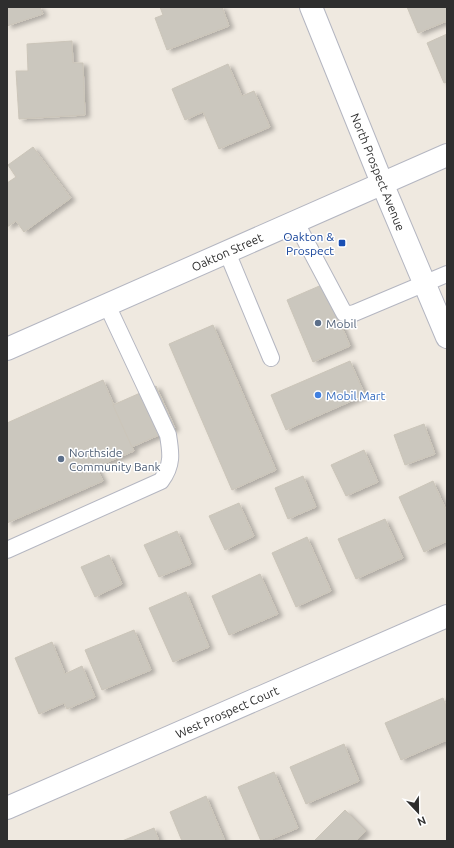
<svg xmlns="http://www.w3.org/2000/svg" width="454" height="848" viewBox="0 0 454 848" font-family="Ubuntu,sans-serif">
  <defs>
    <filter id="shadow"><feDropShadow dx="4.5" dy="2.5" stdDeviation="2" flood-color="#0004"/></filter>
  </defs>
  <rect width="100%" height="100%" fill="#efe9e0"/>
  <g fill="#cbc7be" stroke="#cbc5b9" filter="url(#shadow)">
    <path d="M7,7H40L43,14L7,26Z"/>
    <path d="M160,7H222L229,26L167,50L155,18L163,15Z"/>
    <path d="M407,7H447V21L418,33Z"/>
    <path d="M447,34V82L444,83L427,43Z"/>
    <path d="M72,41L73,63H83L85,115L19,119L16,71H28L27,44Z"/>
    <path d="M228,64L242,96L254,91L270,127L219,149L203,112L185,120L172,89Z"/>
    <path d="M33,147L71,198L24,232L16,221L7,227V183L16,177L8,165Z"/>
    <path d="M324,284L350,346L313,362L287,300Z"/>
    <path d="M213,325L276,470L232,490L169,344Z"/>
    <path d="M350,361L365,395L286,430L271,395Z"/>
    <path d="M103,380L134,451L96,467L103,481L7,523V423Z"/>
    <path d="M156,386L175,428L132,447L113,405Z"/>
    <path d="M424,424L435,454L405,465L394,435Z"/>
    <path d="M364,450L378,482L346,496L331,465Z"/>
    <path d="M303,476L316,507L288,519L275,488Z"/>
    <path d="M433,481L447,512V541L424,552L399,497Z"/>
    <path d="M239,503L254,536L225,550L209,516Z"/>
    <path d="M385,519L403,558L356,579L338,539Z"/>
    <path d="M177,531L191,564L159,577L144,545Z"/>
    <path d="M307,537L331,591L296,607L272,553Z"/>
    <path d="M109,555L122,584L95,597L81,567Z"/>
    <path d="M260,574L278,614L229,635L212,596Z"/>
    <path d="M186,592L209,647L173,662L149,608Z"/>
    <path d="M134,630L151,670L102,690L85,650Z"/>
    <path d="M52,642L65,674L82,666L95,697L67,709L64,703L39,714L15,658Z"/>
    <path d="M443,698L447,709V740L401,760L385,723Z"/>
    <path d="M344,744L359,781L306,804L290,767Z"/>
    <path d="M274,772L298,828L267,841H261L238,787Z"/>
    <path d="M206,796L225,841H182L170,812Z"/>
    <path d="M345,810L366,831L356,841H314Z"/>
    <path d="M154,828L159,841H122Z"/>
  </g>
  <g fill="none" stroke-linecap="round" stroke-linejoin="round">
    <g stroke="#b4b6c1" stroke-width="18">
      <g id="lane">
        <path d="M295,221L344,313L352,314L447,274"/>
        <path d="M227,252L271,358"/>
        <path d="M7,550L161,481C173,465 171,453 168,435L107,305"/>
      </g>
    </g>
    <g stroke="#b4b6c1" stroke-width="24">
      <g id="street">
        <path d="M382,183L447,337"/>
        <path d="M7,808L447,616"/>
      </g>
    </g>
    <g stroke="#b4b6c1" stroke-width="24">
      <g id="secondary">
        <path d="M311,7L382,183"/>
        <path d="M7,349L447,155"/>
      </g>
    </g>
    <use href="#lane" stroke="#fff" stroke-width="16"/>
    <use href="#street" stroke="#fff" stroke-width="22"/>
    <use href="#secondary" stroke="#fff" stroke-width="22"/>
  </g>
  <rect fill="#1a4fb4" stroke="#fff" stroke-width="1.5" x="338" y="239" width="8" height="8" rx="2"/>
  <g fill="#5c6f8a" stroke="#fff" stroke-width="1.5">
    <circle cx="318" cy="323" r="4"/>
    <circle cx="61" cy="459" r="4"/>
  </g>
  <circle fill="#3f7fe0" stroke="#fff" stroke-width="1.5" cx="318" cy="395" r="4"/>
  <g text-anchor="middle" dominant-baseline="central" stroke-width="3" stroke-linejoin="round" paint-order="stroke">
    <g font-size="12" fill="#2e2e2e" stroke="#fff">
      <text transform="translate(378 172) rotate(68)">North Prospect Avenue</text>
      <text transform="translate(227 252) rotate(-24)">Oakton Street</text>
      <text transform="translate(227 712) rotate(-24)">West Prospect Court</text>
    </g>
    <g font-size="12" fill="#164399" stroke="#fff" text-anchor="end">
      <text x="334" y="236">Oakton &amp;<tspan x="334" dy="14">Prospect</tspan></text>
    </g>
    <g font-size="12" fill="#4e5e75" stroke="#fff" text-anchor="start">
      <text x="326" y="323">Mobil</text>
      <text x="69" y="452">Northside<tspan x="69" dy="14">Community Bank</tspan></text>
    </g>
    <g font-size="12" fill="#366cbe" stroke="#fff" text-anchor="start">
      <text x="326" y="395">Mobil Mart</text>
    </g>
  </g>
  <rect width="454" height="848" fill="none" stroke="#2e2e2e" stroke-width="16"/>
  <g transform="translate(418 812) rotate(158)" stroke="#ffffff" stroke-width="3" paint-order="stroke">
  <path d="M0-3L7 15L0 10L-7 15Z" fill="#2e2e2e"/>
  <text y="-6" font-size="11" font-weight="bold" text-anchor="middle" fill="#2e2e2e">N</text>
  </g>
</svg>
